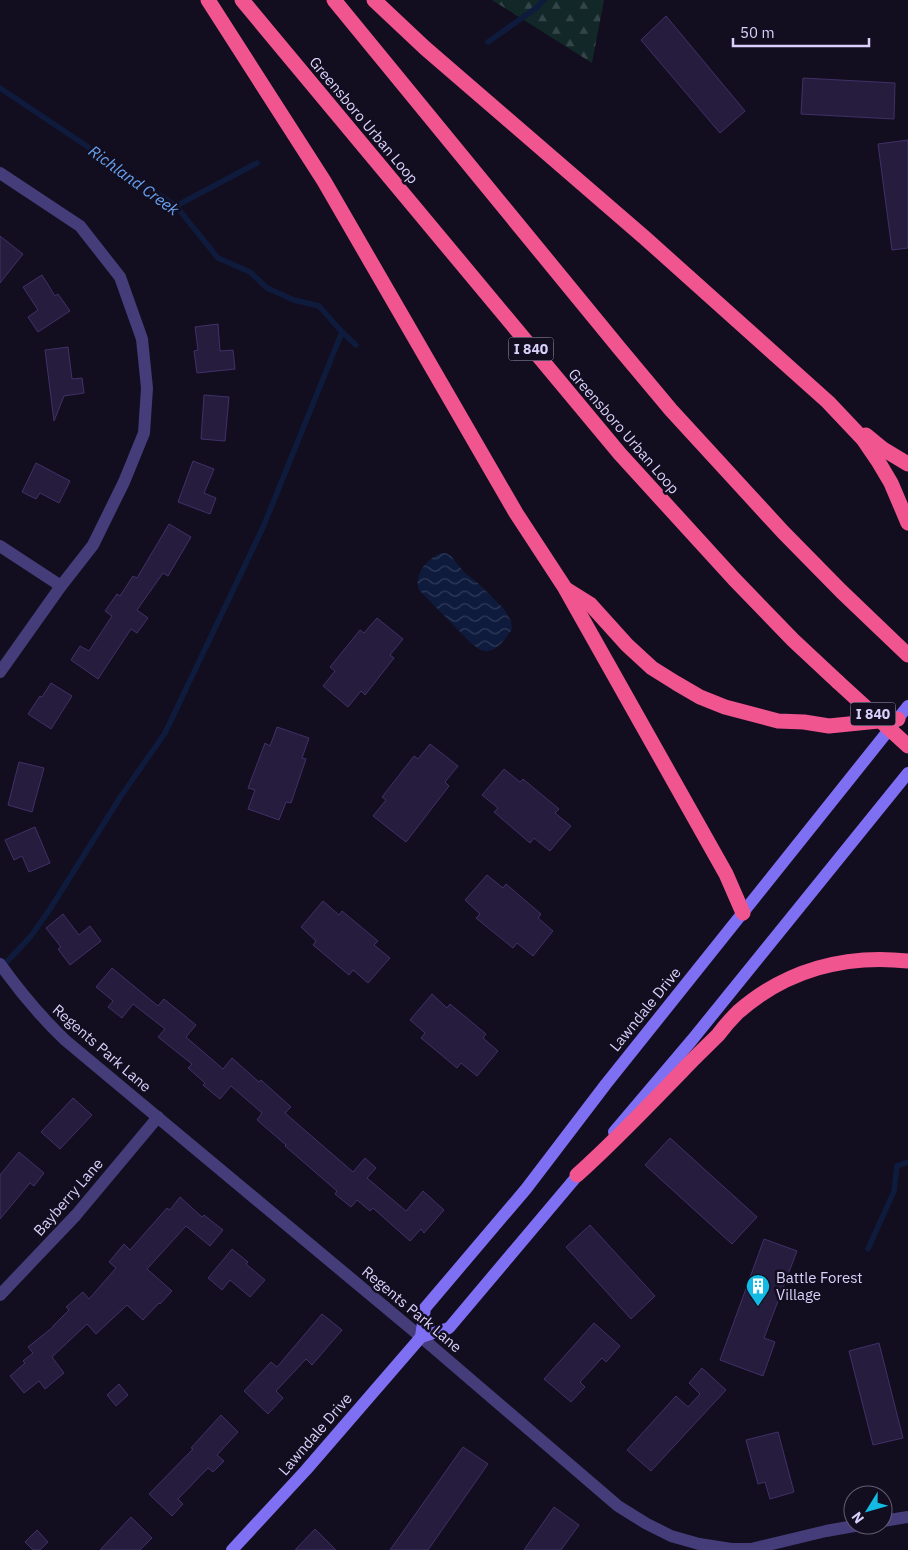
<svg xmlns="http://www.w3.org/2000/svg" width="908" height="1550" viewBox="0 0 908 1550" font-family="'IBM Plex Sans',sans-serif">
  <defs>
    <pattern id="forest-firs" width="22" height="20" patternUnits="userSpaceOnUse" patternTransform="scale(1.25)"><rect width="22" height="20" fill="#122728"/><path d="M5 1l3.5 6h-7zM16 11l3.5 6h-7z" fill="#344548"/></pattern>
    <pattern id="water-waves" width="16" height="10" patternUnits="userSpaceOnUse" patternTransform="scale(1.25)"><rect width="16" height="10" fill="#0f1b3d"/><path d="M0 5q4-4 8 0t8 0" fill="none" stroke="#313b5a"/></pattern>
  </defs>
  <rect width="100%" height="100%" fill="#130e1f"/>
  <path fill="url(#forest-firs)" d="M492,0H604L592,63Z"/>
  <path fill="url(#water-waves)" d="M442,553H446L451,556L464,572L480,585L504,609L511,621L512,629C507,637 496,653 485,651C480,651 475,646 471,643L419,590C413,575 428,557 442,553Z"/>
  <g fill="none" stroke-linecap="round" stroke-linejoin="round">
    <g stroke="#0f1b3d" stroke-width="5.5">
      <path d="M488,42L536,8L544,0"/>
      <path d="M0,88L176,206L218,258L250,272L267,288L294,300L319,306L342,332L356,345"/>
      <path d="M176,206L257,163"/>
      <path d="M1,968L31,936L50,909L121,796L165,733L264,525L342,332"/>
      <path d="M868,1249L894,1191L897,1166L908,1162"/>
    </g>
  </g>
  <g fill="#261c3e" stroke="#413068">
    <path d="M666,16L745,111L720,133L641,40Z"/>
    <path d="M803,78L895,83L894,119L801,114Z"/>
    <path d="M908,140V248L892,250L878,144Z"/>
    <path d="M0,236L23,254L0,283Z"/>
    <path d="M42,275L55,296L58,294L70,311L38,332L28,317L38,310L23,287Z"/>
    <path d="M218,324L220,351L233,350L235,369L197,373L194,351L198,350L195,327Z"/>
    <path d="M68,347L72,379L82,378L84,393L64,396L54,421L45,350Z"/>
    <path d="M204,395L229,397L225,441L201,439Z"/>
    <path d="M193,461L214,469L204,493L216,498L210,514L178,502Z"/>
    <path d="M36,463L70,481L59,503L40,493L36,499L22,492Z"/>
    <path d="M169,524L191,537L168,576L163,573L137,610L148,618L137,633L131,629L98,679L71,660L80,646L89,651L112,616L105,611L117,594L120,596L133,576L137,578Z"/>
    <path d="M377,618L403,639L390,655L394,658L365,695L361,691L348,707L323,686L335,671L330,667L360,630L364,633Z"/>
    <path d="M51,683L72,696L51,729L28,714L40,696L42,697Z"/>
    <path d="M277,727L309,738L302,758L306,759L291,803L286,802L279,820L248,809L255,790L248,788L265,743L270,746Z"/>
    <path d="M430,744L458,766L445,782L449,786L406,842L373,816L386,800L382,797L414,756L418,759Z"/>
    <path d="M19,762L44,768L32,812L8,805Z"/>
    <path d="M504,769L520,782L523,779L559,809L555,813L571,826L550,851L534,838L530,843L494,812L498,808L482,795Z"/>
    <path d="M35,827L50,863L29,872L22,856L14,860L5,840Z"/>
    <path d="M487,875L503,888L506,884L541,914L538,918L553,931L533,956L517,943L513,948L476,918L480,914L465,900Z"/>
    <path d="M323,901L339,915L342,911L378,941L374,945L390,958L368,983L353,970L349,975L313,945L316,941L301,927Z"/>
    <path d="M63,914L79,935L90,926L101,941L70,965L58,949L61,947L46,928Z"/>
    <path d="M112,968L158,1006L164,999L196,1025L186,1037L223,1069L232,1058L259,1082L261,1080L291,1107L285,1113L353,1172L365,1158L376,1168L367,1178L406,1211L423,1191L444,1210L424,1233L421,1229L410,1241L373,1208L370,1211L357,1200L351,1207L335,1194L337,1191L285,1146L286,1145L257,1120L262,1113L231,1086L220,1099L203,1085L205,1083L188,1068L192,1064L158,1037L165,1029L133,1004L122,1018L108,1007L113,1001L96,987Z"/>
    <path d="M432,994L447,1008L450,1004L486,1034L483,1038L498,1051L477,1076L461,1063L457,1068L421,1038L425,1033L410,1020Z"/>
    <path d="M73,1098L92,1115L60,1149L41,1132Z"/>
    <path d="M670,1138L757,1217L732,1244L645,1165Z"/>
    <path d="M19,1152L44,1173L34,1186L30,1183L0,1219V1175Z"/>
    <path d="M180,1197L202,1217L204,1215L223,1230L210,1246L186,1226L147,1269L172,1291L160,1304L159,1303L143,1320L127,1305L96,1334L87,1324L52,1357L64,1373L45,1389L39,1381L24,1393L10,1376L25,1363L23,1361L33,1353L28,1347L53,1327V1326L69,1310L66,1307L83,1292L89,1299L116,1268L109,1262L124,1244L130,1250L167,1208L170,1210Z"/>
    <path d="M590,1225L655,1296L631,1319L566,1247Z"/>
    <path d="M764,1239L797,1251L764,1338L775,1342L763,1376L720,1360Z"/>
    <path d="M232,1249L248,1262L246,1264L265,1280L250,1297L230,1280L222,1290L208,1278Z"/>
    <path d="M322,1314L342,1330L312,1365L306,1359L276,1391L283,1398L268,1414L244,1391L271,1362L277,1367Z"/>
    <path d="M594,1323L620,1346L606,1362L602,1358L580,1382L585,1387L571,1402L544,1379Z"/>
    <path d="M879,1343L903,1438L873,1445L849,1351Z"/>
    <path d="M702,1368L726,1390L651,1471L627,1450L676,1396L688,1407L700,1394L689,1383Z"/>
    <path d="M119,1384L128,1395L116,1406L107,1395Z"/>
    <path d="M221,1415L238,1432L217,1455L224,1461L213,1472L208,1468L178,1499L183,1504L172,1516L149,1494L193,1449L191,1448Z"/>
    <path d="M778,1432L794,1492L770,1499L765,1482L758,1484L746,1440Z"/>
    <path d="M463,1447L488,1464L428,1550H390Z"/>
    <path d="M554,1507L579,1525L561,1550H524Z"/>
    <path d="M131,1517L152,1538L140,1550H100Z"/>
    <path d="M315,1529L336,1550H295Z"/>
    <path d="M37,1530L48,1542L40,1550H33L25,1542Z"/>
  </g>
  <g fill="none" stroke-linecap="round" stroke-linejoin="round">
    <g stroke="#453d7a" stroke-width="12">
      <path d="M0,173L80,226L120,277L142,339L147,388L144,433L124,482L93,545L61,586L0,672"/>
      <path d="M0,546L61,586"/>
      <path d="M0,964C20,992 41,1017 65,1040L421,1337L618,1506L647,1524L671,1536L699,1544L731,1549H751L826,1531L860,1525"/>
      <path d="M0,1295L76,1215L158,1117"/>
      <path d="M883,1521L908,1517"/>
    </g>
    <g stroke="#7f6ff3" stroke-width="12">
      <path d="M614,1132L692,1040L908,773"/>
      <path d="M421,1337L425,1308L526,1189L606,1084L908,706"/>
      <path d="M232,1550L306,1470L421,1337L449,1328L583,1169"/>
    </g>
    <g stroke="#f15590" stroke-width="15">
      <path d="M208,0L324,181L516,513L565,588L726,874L743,913"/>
      <path d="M242,0L620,454L734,579L793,640L838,682"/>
      <path d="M334,0L620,349L671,410L783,532L841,591L908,655"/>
      <path d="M374,0L425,48L645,238L828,402L863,439L878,461L891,483L908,523"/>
      <path d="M866,435L883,449L908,464"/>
      <path d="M566,589L590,604L627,645L652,668L676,683L700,697L725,707L778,721L804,722L829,726L898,719"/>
      <path d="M577,1175C614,1142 648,1106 683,1070C694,1058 706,1047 718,1035C724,1027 731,1019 738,1012C786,970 845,954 908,961"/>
    </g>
    <path stroke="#f15590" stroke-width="15" d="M838,682L908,746"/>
  </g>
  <defs>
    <g id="building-pin" transform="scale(1.25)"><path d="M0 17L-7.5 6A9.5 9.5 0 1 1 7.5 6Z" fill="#13bae4" stroke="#130e1f"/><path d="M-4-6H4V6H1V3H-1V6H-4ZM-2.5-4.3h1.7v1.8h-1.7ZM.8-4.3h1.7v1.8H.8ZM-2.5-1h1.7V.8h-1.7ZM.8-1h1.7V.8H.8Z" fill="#fff"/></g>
  </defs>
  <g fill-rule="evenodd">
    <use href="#building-pin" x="758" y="1286"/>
  </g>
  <g text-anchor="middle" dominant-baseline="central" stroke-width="5" stroke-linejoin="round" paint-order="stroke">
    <g fill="#130e1f" stroke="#9e96b9" stroke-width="1">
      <rect x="508.5" y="337.5" width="45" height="23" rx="4"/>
      <rect x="850.5" y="702.5" width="45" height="23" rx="4"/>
    </g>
    <g font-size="14" font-weight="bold" fill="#d9d0fb">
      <text x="531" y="349">I 840</text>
      <text x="873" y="714">I 840</text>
    </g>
    <g font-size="15" fill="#d9d0fb" stroke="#130e1f">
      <text transform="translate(364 120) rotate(50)">Greensboro Urban Loop</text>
      <text transform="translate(624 431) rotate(49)">Greensboro Urban Loop</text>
      <text transform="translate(645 1009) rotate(-51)">Lawndale Drive</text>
      <text transform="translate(102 1048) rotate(41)">Regents Park Lane</text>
      <text transform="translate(68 1197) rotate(-49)">Bayberry Lane</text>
      <text transform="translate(412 1309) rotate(40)">Regents Park Lane</text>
      <text transform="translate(315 1434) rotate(-49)">Lawndale Drive</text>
    </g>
    <g font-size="15" fill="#d9d0fb" stroke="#130e1f" text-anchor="start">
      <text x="776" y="1277">Battle Forest<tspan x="776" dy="17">Village</tspan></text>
    </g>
    <g font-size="16" font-style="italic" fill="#66a3f2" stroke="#130e1f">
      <text transform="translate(134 180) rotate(36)">Richland Creek</text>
    </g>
  </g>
  <g transform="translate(868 1510) rotate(233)"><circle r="24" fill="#130e1f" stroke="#625c77"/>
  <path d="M0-4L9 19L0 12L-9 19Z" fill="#13bae4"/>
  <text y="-8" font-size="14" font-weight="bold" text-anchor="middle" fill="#d9d0fb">N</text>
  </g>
  <path d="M733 38v8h136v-8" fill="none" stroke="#d9d0fb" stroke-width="2.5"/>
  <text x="740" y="38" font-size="15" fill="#d9d0fb" stroke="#130e1f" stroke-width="4" paint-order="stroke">50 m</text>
</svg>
